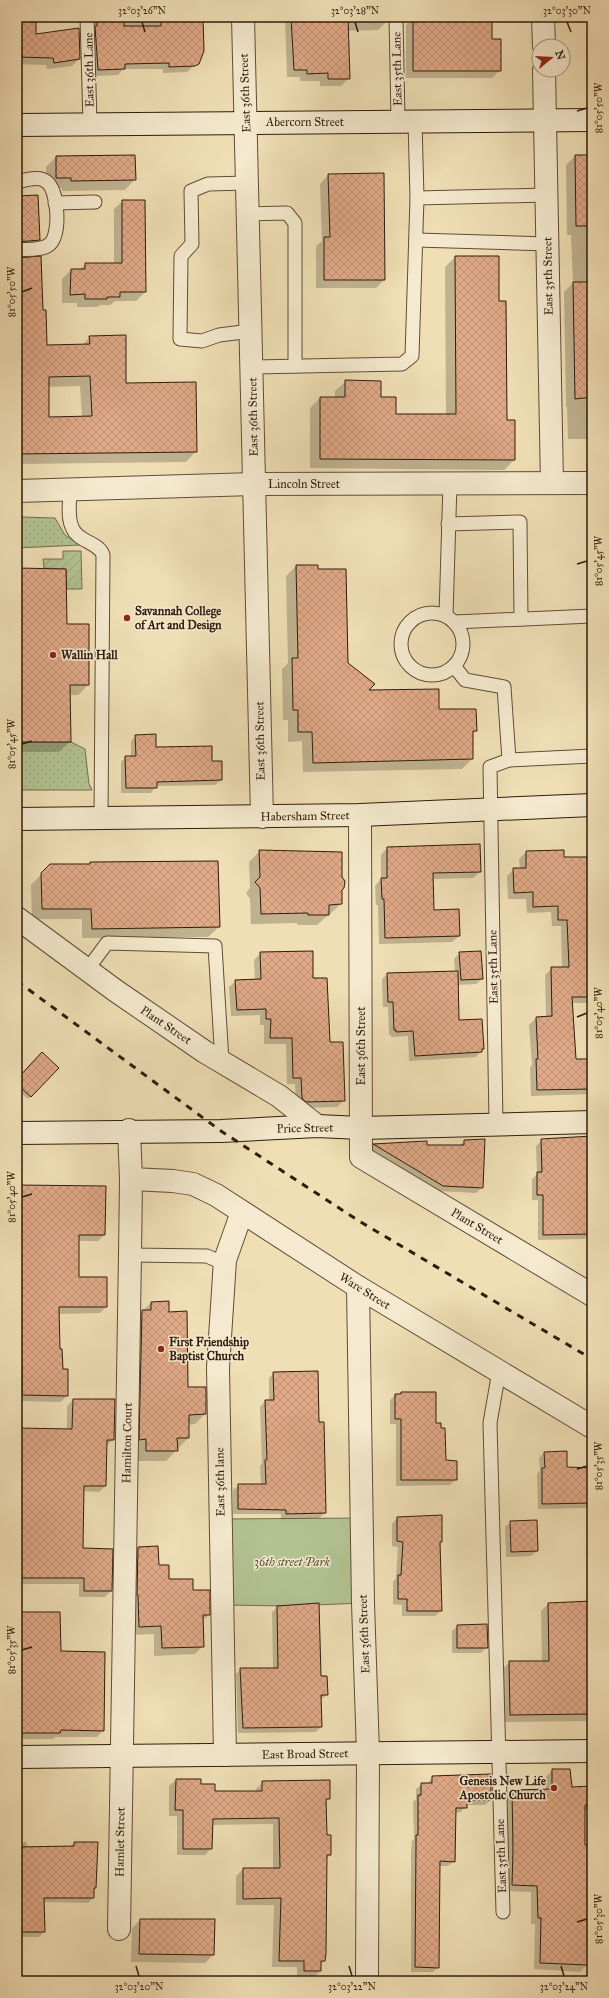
<svg xmlns="http://www.w3.org/2000/svg" width="609" height="1998" viewBox="0 0 609 1998" font-family="'IM FELL Great Primer',serif">
  <defs>
    <pattern id="grass-dots" width="8" height="8" patternUnits="userSpaceOnUse"><rect width="8" height="8" fill="#b3c392"/><path d="M2 2h.1M6 6h.1" fill="none" stroke="#9aa77d" stroke-width="1.8" stroke-linecap="round"/></pattern>
    <pattern id="garden-furrows" width="10" height="10" patternUnits="userSpaceOnUse"><rect width="10" height="10" fill="#b3c392"/><path d="M-1 1l2-2M0 10L10 0M9 11l2-2" fill="none" stroke="#9aa77d"/></pattern>
    <pattern id="building-cross-hatch" width="8" height="8" patternUnits="userSpaceOnUse"><rect width="8" height="8" fill="#e0a987"/><path d="M0 0l8 8M0 8l8-8" fill="none" stroke="#c09173"/></pattern>
  </defs>
  <rect width="100%" height="100%" fill="#f0dfb5"/>
  <filter id="stains"><feTurbulence type="fractalNoise" baseFrequency=".005" numOctaves="4"/><feColorMatrix values="0 0 0 0 .2 0 0 0 0 .09 0 0 0 0 .02 0 0 0 .5 -.17"/></filter>
  <radialGradient id="worn" r=".72"><stop offset=".6" stop-color="#630" stop-opacity="0"/><stop offset="1" stop-color="#630" stop-opacity=".3"/></radialGradient>
  <g fill="url(#grass-dots)" stroke="#716f50">
    <path d="M21,517L55,518L65,535L80,545L17,548V522Z"/>
    <path d="M17,742H71L85,749L89,784L92,790H17Z"/>
  </g>
  <path fill="#b3c392" stroke="#716f50" d="M362,1518L363,1603L290,1606L222,1605L220,1519Z"/>
  <path fill="url(#garden-furrows)" stroke="#716f50" d="M63,551H81L82,589H67L66,569L44,568L43,559H63Z"/>
  <g fill="#0003" fill-rule="evenodd">
    <path d="M92,17H203V51L201,60L187,72L163,73V69H123L118,75L92,76Z"/>
    <path d="M285,17H386V22L378,30L347,31L349,78L341,86H320V81H300V77H287Z"/>
    <path d="M413,17H456V22L491,40L500,70L492,78H406V25Z"/>
    <path d="M17,23L35,35L79,59L72,66L47,69L46,65L17,64Z"/>
    <path d="M135,156V179L125,190L62,191V188H46V167L56,157Z"/>
    <path d="M575,156H592V439H568L567,407H566L564,292L573,283L571,235H567L566,165Z"/>
    <path d="M383,174L384,280L376,288H316V246L322,241L320,184L328,175Z"/>
    <path d="M17,197L39,240L29,250L17,251Z"/>
    <path d="M123,201H144L145,292L136,301H115L110,305H100L97,307H77V303H62V279L71,270H79L86,264H114V209Z"/>
    <path d="M455,257L498,302L506,421L514,460L504,470L310,468V408L320,398H335V391L346,381L380,398L395,415H446L445,267Z"/>
    <path d="M17,259L42,311L46,346L82,345L90,337L126,384L196,451L186,462L17,464ZM80,386L82,417L48,418V387Z"/>
    <path d="M296,566L317,570L347,663L367,691L438,711L476,730L472,735V759L462,769L303,772L302,741L288,742V720H283L282,669L288,663L286,576Z"/>
    <path d="M17,570L66,625L88,685L78,695H69L70,741L59,752H17Z"/>
    <path d="M136,736L155,748L210,762L221,780L215,785L156,786L151,793H121V762L126,757H131V741Z"/>
    <path d="M387,848L480,872L473,878L432,879L433,911L459,936L452,942L379,944L378,905H376L375,886L381,879V855Z"/>
    <path d="M260,851L341,890V904L317,925H297V923L251,924L250,899L246,893L250,888L249,862Z"/>
    <path d="M526,852L563,858L588,900H592V920L587,925L588,968H592V1003H572L575,1060H592V1094L531,1096L530,1067L532,1065L529,1025L536,1018L546,1017L545,975L552,968H562L561,926H552L551,912L527,913L526,899H508L507,876L514,869H520L519,859Z"/>
    <path d="M50,865L219,927L208,937L82,938V919H32L31,885Z"/>
    <path d="M261,953L312,979L344,1100L337,1107L300,1108L296,1105L295,1084H287L286,1044H264V1025H260V1015L231,1016L229,987L236,981L255,980L254,960Z"/>
    <path d="M460,953L482,979L476,984L457,985L458,1021L483,1049L476,1057L409,1061L408,1036L391,1037V1035H389L388,1007H383L382,979L388,974L455,972L454,959Z"/>
    <path d="M57,1068L28,1099L17,1089V1080Z"/>
    <path d="M592,1138V1162L588,1165L590,1234L584,1239L538,1240V1200H532V1179L537,1174L536,1146L542,1140Z"/>
    <path d="M484,1140L482,1187L476,1193L437,1191L369,1149L374,1144L459,1146L464,1141Z"/>
    <path d="M17,1186L104,1235L98,1241H78V1278L106,1307L100,1313L58,1314L59,1350L67,1395L61,1402L17,1401Z"/>
    <path d="M151,1303L187,1388H205V1414L195,1424L188,1425V1438L166,1461H137L132,1321Z"/>
    <path d="M274,1373L318,1423L325,1513L319,1518L281,1519V1514H233V1490L239,1485H261L260,1466L262,1463L260,1407L265,1401H269V1378Z"/>
    <path d="M401,1393L435,1424L446,1461L456,1479L450,1485L396,1486V1424H390V1400L395,1395Z"/>
    <path d="M73,1400L113,1440L106,1446L105,1486L99,1492L83,1491L82,1549L112,1550L111,1591L105,1597H79V1584H17V1429L67,1430V1406Z"/>
    <path d="M544,1453L566,1468L591,1503L586,1508L538,1509L537,1474L540,1471L539,1458Z"/>
    <path d="M397,1518L441,1541L439,1543L441,1611L435,1616H402V1605L393,1604V1582L396,1578L398,1547L392,1546V1524Z"/>
    <path d="M511,1522L537,1551L531,1556L506,1557L505,1527Z"/>
    <path d="M138,1548L168,1580L192,1591L209,1615L202,1621L203,1646L195,1654L154,1656V1634L131,1635L130,1556Z"/>
    <path d="M592,1602V1721L503,1722L502,1669L510,1662H542L541,1611L548,1604Z"/>
    <path d="M277,1607L320,1677L327,1695L320,1700L321,1727L316,1732L238,1733L236,1674L241,1669H273L272,1612Z"/>
    <path d="M20,1613L60,1652L103,1730L97,1737H55L53,1739H17V1616Z"/>
    <path d="M457,1626L487,1647L481,1653H452V1631Z"/>
    <path d="M552,1770L571,1788L592,1787V1811H584V1846L587,1849L592,1911L587,1916V1965L580,1972L534,1969L535,1924H531V1892L506,1891V1798L512,1791L546,1790V1777Z"/>
    <path d="M433,1777L490,1800L485,1805H466L461,1812L455,1813L454,1861L448,1866H439L438,1967L433,1972H411V1852L412,1841L414,1839L413,1802L416,1799V1789L422,1784H427Z"/>
    <path d="M176,1780H200V1785L214,1792H256V1789L263,1782L329,1798L325,1803L326,1836L330,1855L326,1859L324,1961L320,1964V1971L314,1978H297V1967H272L274,1905H236V1876L243,1869H273V1824L212,1825L211,1848L205,1855H177V1816H169V1786Z"/>
    <path d="M17,1842H27V1848L70,1847L75,1843L95,1888L93,1890V1898L88,1903L43,1902L44,1931L39,1937H17Z"/>
    <path d="M140,1920H214L213,1955L205,1963L131,1962L132,1928Z"/>
  </g>
  <g fill="url(#building-cross-hatch)" stroke="#2f1b0e" fill-rule="evenodd">
    <path d="M164,17H203L204,51L199,64L195,66L169,67V63L125,64V69L98,70L95,26H97V19H124V26H161V21H164Z"/>
    <path d="M291,17H348L350,79H328V73L307,74V70H294Z"/>
    <path d="M413,17H457V21H492V39H501V71H413Z"/>
    <path d="M17,21L36,22V34L79,28L80,59L54,63L53,58L17,57Z"/>
    <path d="M135,155L136,180L71,181V178H56V156Z"/>
    <path d="M575,155H592V226H576Z"/>
    <path d="M384,173L385,280H324V237H330L328,174Z"/>
    <path d="M38,195L40,240L17,242V196Z"/>
    <path d="M122,200H145L146,292H120V297H107V299H85V294L70,295L71,269H85V263H122Z"/>
    <path d="M41,256L43,310H46L47,345L90,344L89,336L126,335V383L196,382L197,452L17,454V258ZM90,376L92,416L49,417V377Z"/>
    <path d="M455,256H499V301H506L507,420H515V460L320,459V397H345V380L381,381V397H396V414H456Z"/>
    <path d="M573,282H592V397L575,399Z"/>
    <path d="M296,565H318V569H346L348,663L375,684L369,690L439,689V709H476L477,731H473V759L313,763L312,732H298V710H293L292,658H298Z"/>
    <path d="M17,568L66,569L67,624H89V685H70L71,742H17Z"/>
    <path d="M156,734V747L212,746V761H222V780L157,782V788H126L125,756H136L135,735Z"/>
    <path d="M480,844L481,872L433,873L434,910L459,909L460,936L385,938L384,899H382L381,878H387V847Z"/>
    <path d="M259,850L342,852V877L345,881L344,888L342,890V904L329,905V915H308V913L261,914L260,888L255,882L260,877Z"/>
    <path d="M564,850V857H587L589,899H592V919L588,920L589,967H592V997H572L576,1059H592V1089L537,1090L536,1059H538L536,1017L552,1016L551,967H569L567,920H558V906L533,907V892L514,893L513,868H526V851Z"/>
    <path d="M218,861L220,927L92,929L91,909H42L41,873L50,864H90V862Z"/>
    <path d="M313,951V978H327L330,1042H343L345,1101L306,1102L302,1098L301,1078H293L292,1038H270L271,1019H266V1009L237,1010L235,980L261,979L260,952Z"/>
    <path d="M481,951L483,979L461,980L459,952Z"/>
    <path d="M458,971L459,1020L482,1019L484,1049H482V1052L415,1056L413,1031L396,1032V1030H394L393,1002H388L387,973Z"/>
    <path d="M42,1052L59,1068L31,1097L17,1084V1079Z"/>
    <path d="M592,1136V1160H589L591,1234L543,1235V1195H537V1172H542L541,1139Z"/>
    <path d="M485,1139L483,1188L443,1186L373,1144L427,1141V1145H464V1140Z"/>
    <path d="M17,1185L106,1186L105,1235H79V1277H107V1307H59L60,1349H62L63,1369H68V1396L22,1395V1365H17V1338H19L20,1308V1275H17Z"/>
    <path d="M169,1301V1312L187,1311L188,1387H206V1414L189,1415V1438H177L178,1451H146V1439L139,1440L142,1310H151V1302Z"/>
    <path d="M318,1371L319,1422H324L326,1513L286,1514V1510L238,1509V1484H266L265,1460L267,1459L265,1400H274L273,1372Z"/>
    <path d="M401,1392H436V1423H441V1428H445L446,1460L457,1461V1480H401V1419H395V1394H401Z"/>
    <path d="M73,1399H115L114,1440H107L106,1486H84L83,1548L113,1549L112,1591H84V1578H17V1492H21V1457H17V1428L72,1429Z"/>
    <path d="M567,1451V1467L592,1468V1503L542,1504V1468H545L544,1452Z"/>
    <path d="M442,1515V1542H440L442,1611H407V1599H398V1575H401L403,1542L397,1541V1517Z"/>
    <path d="M537,1520L538,1551L511,1552L510,1521Z"/>
    <path d="M158,1546L159,1565H169V1579H193V1590H210V1615H203L204,1647L162,1648L161,1626L139,1627L138,1595H137L138,1547Z"/>
    <path d="M592,1601V1714L510,1715L509,1661H549L548,1603Z"/>
    <path d="M319,1603L321,1676H327L328,1695H321L322,1727L243,1728L240,1668H278L277,1606Z"/>
    <path d="M20,1612H60L61,1651L105,1652L104,1731L61,1730L60,1733H17V1649H20Z"/>
    <path d="M487,1624L488,1648H457V1625Z"/>
    <path d="M552,1769H570L572,1787L592,1786V1805H585V1845H588V1848H592V1912H588V1965L540,1963L541,1918H538L537,1886L512,1885L513,1849L512,1790L552,1789Z"/>
    <path d="M491,1774V1800H467V1808H456L455,1862L440,1861L439,1968L415,1967L416,1846V1835H418V1795H421V1783H432V1776Z"/>
    <path d="M176,1779H201V1784H215V1791H262V1781L330,1780V1799H326L327,1835H331V1855H327L326,1953L325,1961H321V1971H304V1961H279L281,1898L243,1899V1868H280L279,1818L213,1819L212,1849H183V1810H175Z"/>
    <path d="M74,1842H98L96,1888H94V1898H44L45,1932H17V1847L74,1846Z"/>
    <path d="M140,1919H215L214,1955L139,1954Z"/>
  </g>
  <g fill="none" stroke-linecap="round" stroke-linejoin="round">
    <g stroke="#5f4c38" stroke-width="15">
      <g id="lane">
        <path d="M87,17L90,124"/>
        <path d="M396,17L398,121"/>
        <path d="M17,182C26,180 39,175 47,182C58,191 61,233 50,244C42,251 27,249 17,250"/>
        <path d="M248,183L208,184L191,191L192,244L181,256L180,339L202,341L219,335L251,331"/>
        <path d="M417,198L547,195"/>
        <path d="M55,203L95,202"/>
        <path d="M248,214L287,213L295,223V366"/>
        <path d="M416,240L548,244"/>
        <path d="M252,367L402,364L412,356L417,198L415,121"/>
        <path d="M70,490C70,501 67,516 72,527C77,542 99,542 103,555L101,819"/>
        <path d="M448,524L520,522L521,619"/>
        <circle cx="432" cy="644" r="31"/>
        <path d="M446,616L450,483"/>
        <path d="M454,622L592,616"/>
        <path d="M454,666L465,680L504,687L509,760L592,756"/>
        <path d="M87,970L107,943L215,946L222,1062"/>
        <path d="M496,1123L490,767L509,760"/>
        <path d="M130,1255L207,1256L225,1264"/>
        <path d="M499,1371L490,1423L503,1912"/>
      </g>
    </g>
    <g stroke="#5f4c38" stroke-width="24">
      <g id="street">
        <path d="M243,17L262,817"/>
        <path d="M543,17L544,46"/>
        <path d="M544,70L552,483"/>
        <path d="M17,491L254,484L592,483"/>
        <path d="M360,815L361,1157L592,1295"/>
        <path d="M17,918L116,991L205,1052L279,1096L317,1126"/>
        <path d="M131,1179L173,1181L193,1184L216,1195L358,1287L592,1427"/>
        <path d="M358,1287L363,1603L368,1753L367,1981"/>
        <path d="M225,1755L218,1368L225,1260L242,1212"/>
        <path d="M119,1929L130,1255L131,1179L129,1130"/>
      </g>
    </g>
    <g stroke="#2f1b0e" stroke-width="24">
      <g id="secondary">
        <path d="M17,125L592,120"/>
        <path d="M17,819L360,815L592,805"/>
        <path d="M17,1133L221,1131L317,1126L361,1128L592,1122"/>
        <path d="M17,1757L592,1751"/>
      </g>
    </g>
    <use href="#lane" stroke="#f5eacf" stroke-width="13"/>
    <use href="#street" stroke="#f5eacf" stroke-width="22"/>
    <use href="#secondary" stroke="#f5eacf" stroke-width="22"/>
    <path stroke="#2f1b0e" stroke-width="3" stroke-dasharray="7 7" stroke-linecap="butt" d="M17,981L221,1131L359,1221L592,1359"/>
  </g>
  <path fill="none" stroke="#2f1b0e" stroke-width="1.5" d="M142,22L145,32M355,22L358,32M567,22L571,32M577,111L587,108M22,292L32,288M577,564L587,561M22,744L32,741M577,1017L587,1013M22,1197L32,1194M577,1469L587,1466M22,1650L32,1647M577,1922L587,1919M136,1966L139,1976M349,1966L352,1976M561,1966L564,1976"/>
  <g fill="#8f2418" stroke="#f5eacf" stroke-width="1.5">
    <circle cx="127" cy="618" r="4"/>
    <circle cx="53" cy="655" r="4"/>
    <circle cx="161" cy="1349" r="4"/>
    <circle cx="554" cy="1788" r="4"/>
  </g>
  <g text-anchor="middle" dominant-baseline="central" stroke-width="3" stroke-linejoin="round" paint-order="stroke">
    <g font-size="12" fill="#2f1b0e" stroke="#f5eacf">
      <text transform="translate(397 69) rotate(-91)">East 35th Lane</text>
      <text transform="translate(89 70) rotate(-91)">East 36th Lane</text>
      <text transform="translate(245 93) rotate(-92)">East 36th Street</text>
      <text x="305" y="122">Abercorn Street</text>
      <text transform="translate(548 276) rotate(-91)">East 35th Street</text>
      <text transform="translate(253 417) rotate(-91)">East 36th Street</text>
      <text x="304" y="484">Lincoln Street</text>
      <text transform="translate(260 741) rotate(-91)">East 36th Street</text>
      <text transform="translate(305 816) rotate(-1)">Habersham Street</text>
      <text transform="translate(493 967) rotate(-91)">East 35th Lane</text>
      <text transform="translate(166 1025) rotate(34)">Plant Street</text>
      <text transform="translate(361 1046) rotate(-90)">East 36th Street</text>
      <text transform="translate(305 1128) rotate(-1)">Price Street</text>
      <text transform="translate(477 1226) rotate(31)">Plant Street</text>
      <text transform="translate(365 1291) rotate(32)">Ware Street</text>
      <text transform="translate(127 1443) rotate(-89)">Hamilton Court</text>
      <text transform="translate(220 1482) rotate(-91)">East 36th lane</text>
      <text transform="translate(364 1634) rotate(-92)">East 36th Street</text>
      <text transform="translate(305 1754) rotate(-1)">East Broad Street</text>
      <text transform="translate(120 1842) rotate(-89)">Hamlet Street</text>
      <text transform="translate(501 1856) rotate(-92)">East 35th Lane</text>
    </g>
    <g font-size="12" font-weight="bold" fill="#2f1b0e" stroke="#f5eacf" text-anchor="start">
      <text x="135" y="611">Savannah College<tspan x="135" dy="14">of Art and Design</tspan></text>
      <text x="61" y="655">Wallin Hall</text>
      <text x="169" y="1342">First Friendship<tspan x="169" dy="14">Baptist Church</tspan></text>
      <text x="546" y="1781" text-anchor="end">Genesis New Life<tspan x="546" dy="14">Apostolic Church</tspan></text>
    </g>
    <g font-size="12" font-style="italic" fill="#574d36" stroke="#f5eacf">
      <text x="292" y="1562">36th street Park</text>
    </g>
  </g>
  <rect width="609" height="1998" fill="none" stroke="#f0dfb5" stroke-width="44"/>
  <g transform="translate(551 58) rotate(72)"><circle r="19" fill="#f5eacf" stroke="#a69782"/>
  <path d="M0-3L7 15L0 10L-7 15Z" fill="#8f2418"/>
  <text y="-6" font-size="11" font-weight="bold" text-anchor="middle" fill="#2f1b0e">N</text>
  </g>
  <rect x="22" y="22" width="565" height="1954" fill="none" stroke="#2f1b0e" stroke-width="1.5"/>
  <g font-size="10" text-anchor="middle" fill="#2f1b0e">
    <text x="142" y="14">32°03'26"N</text>
    <text x="355" y="14">32°03'28"N</text>
    <text x="567" y="14">32°03'30"N</text>
    <text transform="translate(598 108) rotate(-90)" y="4">81°05'50"W</text>
    <text transform="translate(11 292) rotate(-90)" y="4">81°05'50"W</text>
    <text transform="translate(598 561) rotate(-90)" y="4">81°05'45"W</text>
    <text transform="translate(11 744) rotate(-90)" y="4">81°05'45"W</text>
    <text transform="translate(598 1013) rotate(-90)" y="4">81°05'40"W</text>
    <text transform="translate(11 1197) rotate(-90)" y="4">81°05'40"W</text>
    <text transform="translate(598 1466) rotate(-90)" y="4">81°05'35"W</text>
    <text transform="translate(11 1650) rotate(-90)" y="4">81°05'35"W</text>
    <text transform="translate(598 1919) rotate(-90)" y="4">81°05'30"W</text>
    <text x="139" y="1990">32°03'20"N</text>
    <text x="352" y="1990">32°03'22"N</text>
    <text x="564" y="1990">32°03'24"N</text>
  </g>
  <rect width="100%" height="100%" filter="url(#stains)"/>
  <rect width="100%" height="100%" fill="url(#worn)"/>
</svg>
